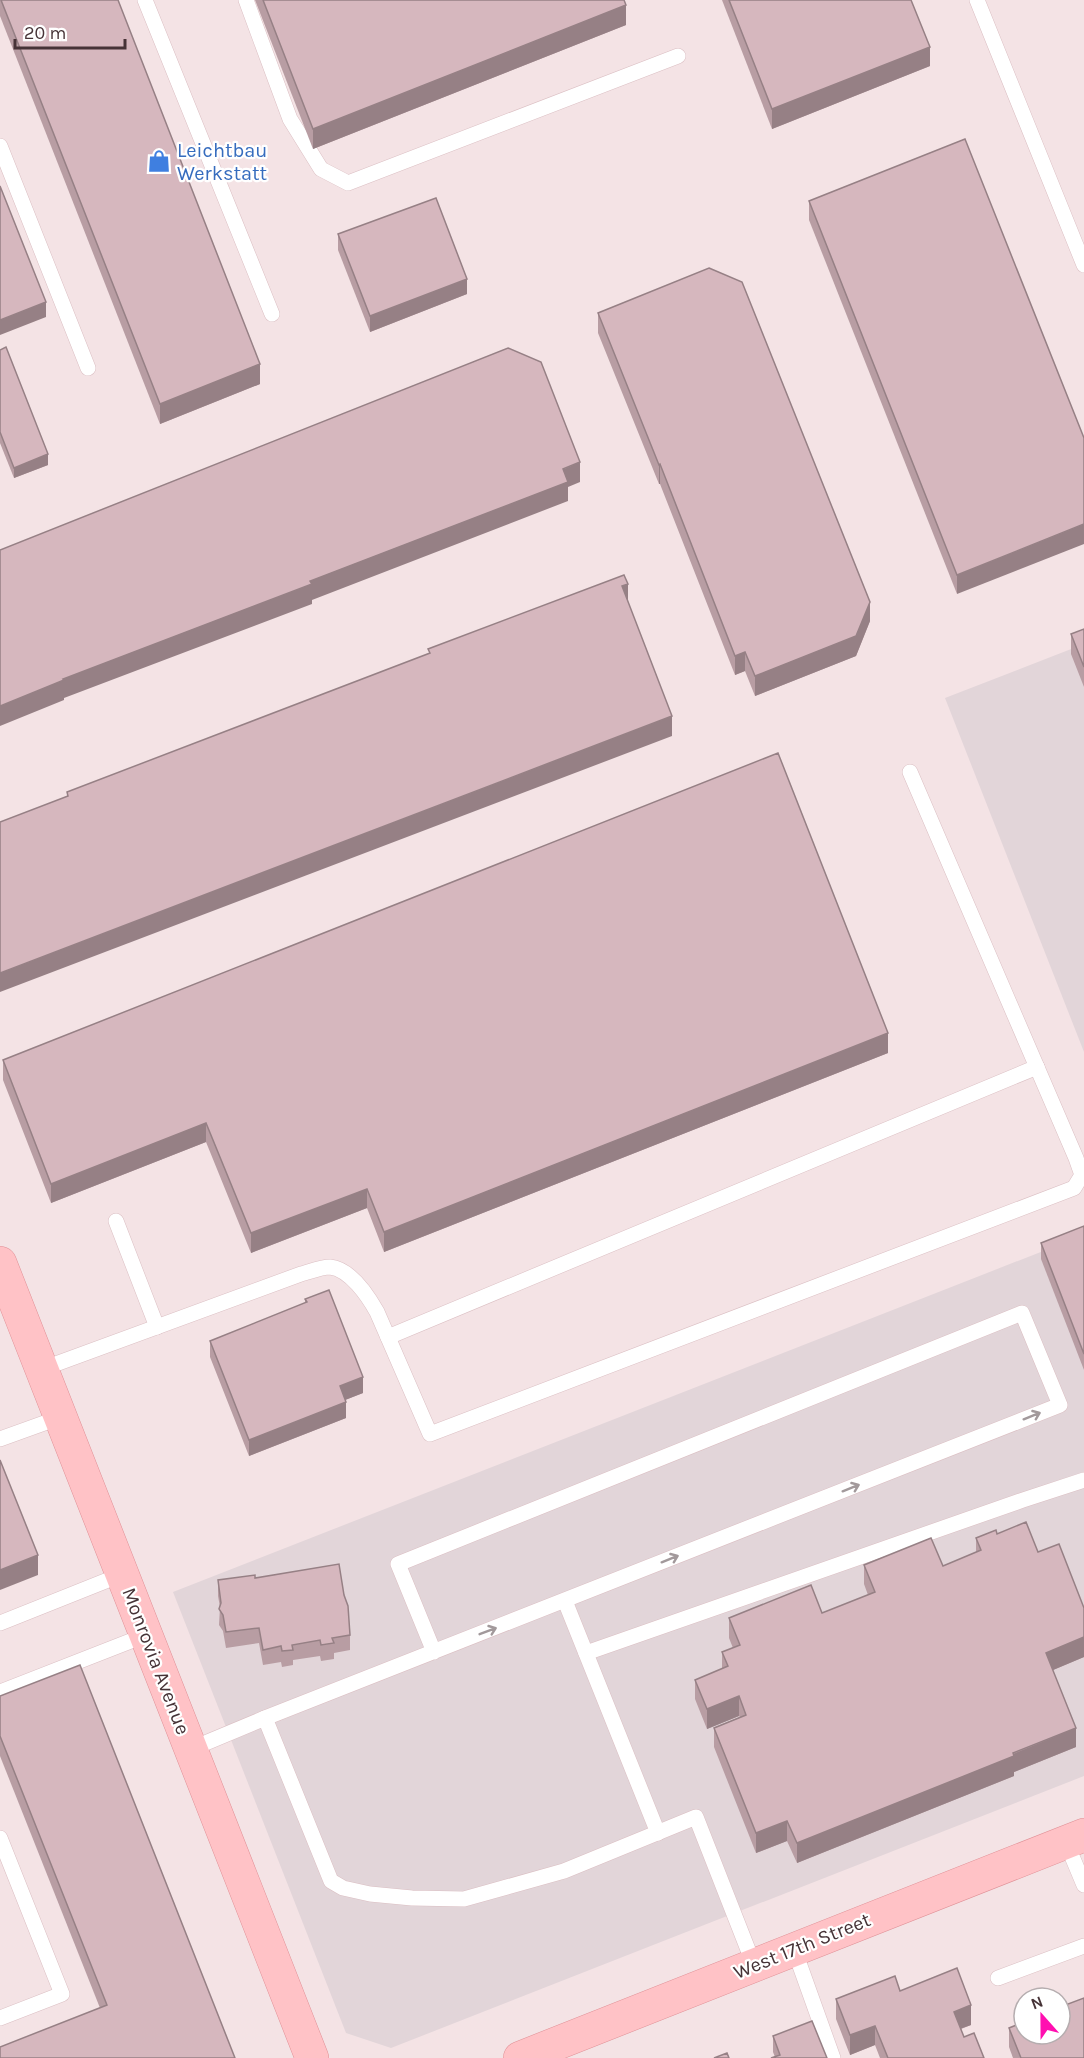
<svg xmlns="http://www.w3.org/2000/svg" width="1084" height="2058" viewBox="0 0 1084 2058" font-family="Karla,sans-serif">
  <rect width="100%" height="100%" fill="#f4e3e5"/>
  <g fill="#e2d5d9">
    <path d="M1084,644V1052L945,698Z"/>
    <path d="M1084,1235V1776L391,2048L346,2033L173,1592Z"/>
  </g>
  <g fill="none" stroke-linecap="round" stroke-linejoin="round">
    <g stroke="#dbbfc3" stroke-width="16">
      <g id="lane">
        <path d="M145,0L272,314"/>
        <path d="M246,0L290,119L321,169L348,183L678,56"/>
        <path d="M977,0L1084,265"/>
        <path d="M0,146L88,368"/>
        <path d="M116,1221L157,1327"/>
        <path d="M388,1337L1037,1067"/>
        <path d="M42,1369L301,1274C309,1272 321,1267 330,1267C350,1269 368,1296 377,1312L430,1434L1074,1188L1082,1175L1076,1158L910,772"/>
        <path d="M0,1439L61,1417"/>
        <path d="M565,1601L658,1833"/>
        <path d="M0,1623L123,1574"/>
        <path d="M586,1653L1023,1500L1084,1480"/>
        <path d="M0,1692L146,1635"/>
        <path d="M265,1718L1060,1405L1022,1313L398,1564L434,1652"/>
        <path d="M191,1749L265,1718L331,1881L343,1888L370,1894L412,1898L464,1899L564,1871L696,1817L754,1965"/>
        <path d="M0,1838L62,1994L0,2018"/>
        <path d="M1066,1842L1084,1885"/>
        <path d="M794,1949L833,2058"/>
        <path d="M998,1978L1084,1946"/>
      </g>
    </g>
    <g stroke="#e09197" stroke-width="34">
      <g id="secondary">
        <path d="M0,1263L312,2058"/>
        <path d="M520,2058L1084,1835"/>
      </g>
    </g>
    <use href="#lane" stroke="#fff" stroke-width="15"/>
    <use href="#secondary" stroke="#ffc2c6" stroke-width="33"/>
  </g>
  <g fill="#b89da3">
    <path d="M0,0H118L260,384L160,424L0,16Z"/>
    <path d="M255,0H624L626,25L313,149Z"/>
    <path d="M722,0H911L930,66L772,129Z"/>
    <path d="M965,139L957,594L809,220V201Z"/>
    <path d="M338,234L467,294L370,332L338,250Z"/>
    <path d="M598,313L870,621L856,656L755,696L745,671L735,675L660,484H659L598,333Z"/>
    <path d="M0,350L48,465L14,478L0,443Z"/>
    <path d="M1084,629V687L1071,654V634Z"/>
    <path d="M888,1053L384,1252L367,1208L251,1253L206,1142L51,1203L3,1080V1060Z"/>
    <path d="M1084,1226V1370L1041,1259V1243Z"/>
    <path d="M305,1299L363,1393L345,1400L346,1418L249,1456L210,1357V1341L305,1303Z"/>
    <path d="M997,1534L1038,1552L1084,1608V1657L1053,1670L1076,1747L1014,1772V1776L797,1863L787,1841L756,1853L714,1747V1728L740,1717L739,1716L707,1729L695,1699V1680L722,1669V1652L733,1648L729,1638V1618L822,1613L868,1595L864,1584V1565L943,1566L976,1552V1538Z"/>
    <path d="M255,1578L350,1635V1650L334,1653V1659L321,1661L320,1656L293,1660V1665L282,1667L281,1662L263,1665L259,1643L226,1648L223,1631L219,1625L220,1607L218,1596V1580Z"/>
    <path d="M0,1696L235,2058L100,2008L0,1756Z"/>
    <path d="M900,1991L971,2025L961,2029L964,2037L984,2058H880L875,2045L850,2055L836,2019V1999Z"/>
    <path d="M1009,2028L1084,2058H1013L1009,2047Z"/>
    <path d="M773,2036L827,2058L775,2057L773,2052Z"/>
  </g>
  <g fill="#968085">
    <path d="M626,5V25L313,149V129Z"/>
    <path d="M930,47V66L772,129V109Z"/>
    <path d="M467,279V294L370,332V316Z"/>
    <path d="M46,302V317L0,335V320Z"/>
    <path d="M260,364V384L160,424V404Z"/>
    <path d="M48,454V465L14,478V468Z"/>
    <path d="M580,462V482L568,487V501L312,600V604L64,698V700L0,726V706L63,679L310,581Z"/>
    <path d="M660,464V484H659V465Z"/>
    <path d="M1084,524V544L957,594V575Z"/>
    <path d="M628,584V604L622,586Z"/>
    <path d="M870,602V621L856,656L755,696V676Z"/>
    <path d="M745,652V671L735,675V656Z"/>
    <path d="M672,716V736L0,992V973Z"/>
    <path d="M888,1033V1053L384,1252V1232Z"/>
    <path d="M206,1123V1142L51,1203V1184Z"/>
    <path d="M367,1189V1208L251,1253V1233Z"/>
    <path d="M363,1377V1393L340,1402V1386Z"/>
    <path d="M346,1402V1418L249,1456V1440Z"/>
    <path d="M38,1555V1575L0,1590V1570Z"/>
    <path d="M1084,1637V1657L1046,1673V1653Z"/>
    <path d="M739,1696V1716L707,1729V1709Z"/>
    <path d="M1076,1728V1747L1014,1772V1776L797,1863V1843Z"/>
    <path d="M787,1821V1841L756,1853V1833Z"/>
    <path d="M971,2005V2025L954,2031V2012Z"/>
    <path d="M875,2026V2045L850,2055V2035Z"/>
  </g>
  <g fill="#d6b7be" stroke="#968085" stroke-width="1.5">
    <path d="M1,0H118L260,364L160,404Z"/>
    <path d="M263,0H624L626,5L313,129Z"/>
    <path d="M729,0H911L930,47L772,109Z"/>
    <path d="M965,139L1084,438V524L957,575L809,201Z"/>
    <path d="M0,186L46,302L0,320Z"/>
    <path d="M436,198L467,279L370,316L338,234Z"/>
    <path d="M709,268L742,282L870,602L856,636L755,676L745,652L735,656L660,464L659,465L598,313Z"/>
    <path d="M6,347L48,454L14,468L0,432V350Z"/>
    <path d="M508,348L541,362L580,462L563,469L568,482L310,581L312,584L63,679L64,680L0,706V550Z"/>
    <path d="M624,575L628,584L622,586L672,716L0,973V822L68,796L67,792L430,653L428,649Z"/>
    <path d="M1084,629V667L1071,634Z"/>
    <path d="M778,753L888,1033L384,1232L367,1189L251,1233L206,1123L51,1184L3,1060Z"/>
    <path d="M1084,1226V1354L1041,1243Z"/>
    <path d="M329,1290L363,1377L340,1386L346,1402L249,1440L210,1341L307,1302L305,1299Z"/>
    <path d="M0,1460L38,1555L0,1570Z"/>
    <path d="M1026,1522L1038,1552L1059,1544L1084,1608V1637L1046,1653L1076,1728L1013,1753L1014,1756L797,1843L787,1821L756,1833L714,1728L746,1715L739,1696L707,1709L695,1680L728,1666L722,1652L740,1645L729,1618L811,1585L822,1613L875,1592L864,1565L931,1538L943,1566L981,1550L976,1538L996,1530L997,1534Z"/>
    <path d="M339,1564L344,1595L348,1606L350,1635L332,1638L334,1643L321,1645L320,1640L292,1645L293,1650L282,1651L281,1646L263,1650L259,1628L226,1632L223,1615L219,1609L221,1603L218,1580L255,1575V1578Z"/>
    <path d="M80,1665L235,2058H0V2047L107,2005L0,1736V1696Z"/>
    <path d="M957,1968L971,2005L954,2012L964,2037L974,2033L984,2058H888L875,2026L850,2035L836,1999L895,1976L900,1991Z"/>
    <path d="M1084,1998V2058H1021L1009,2028L1024,2022V2034H1060V2007Z"/>
    <path d="M812,2021L827,2058H771L780,2055L773,2036Z"/>
    <path d="M727,2053L729,2058H714Z"/>
  </g>
  <defs><path id="oneway-shaft" d="M-6 0H5M1.5-3L5.5 0L1.5 3" fill="none" stroke-width="1.6" stroke-linecap="round" stroke-linejoin="round" transform="scale(1.5)"/></defs>
  <g stroke="#a2999b">
    <use href="#oneway-shaft" transform="translate(1032 1416) rotate(-22)"/>
    <use href="#oneway-shaft" transform="translate(851 1488) rotate(-22)"/>
    <use href="#oneway-shaft" transform="translate(670 1559) rotate(-22)"/>
    <use href="#oneway-shaft" transform="translate(488 1631) rotate(-21)"/>
  </g>
  <defs>
    <g id="shop-bare" transform="scale(1.8)"><path d="M-5-2.5h2.3a2.7 3.5 0 0 1 5.4 0H5L5.5 6h-11ZM-1.5-2.5h3a1.5 2.3 0 0 0-3 0Z" fill="#3f7fe0" stroke="#fff" stroke-width="2.5" paint-order="stroke"/></g>
  </defs>
  <g fill-rule="evenodd">
    <use href="#shop-bare" x="159" y="161"/>
  </g>
  <g text-anchor="middle" dominant-baseline="central" stroke-width="4.5" stroke-linejoin="round" paint-order="stroke">
    <g font-size="20" fill="#366cbe" stroke="#fff" text-anchor="start">
      <text x="177" y="150">Leichtbau<tspan x="177" dy="23">Werkstatt</tspan></text>
    </g>
    <g font-size="20" fill="#463337" stroke="#fff">
      <text transform="translate(156 1661) rotate(69)">Monrovia Avenue</text>
      <text transform="translate(802 1946) rotate(-22)">West 17th Street</text>
    </g>
  </g>
  <g transform="translate(1042 2016) rotate(339)"><circle r="28" fill="#ffffff" stroke="#b5adaf" stroke-width="1.5"/>
  <path d="M0-4.5L10 22L0 15L-10 22Z" fill="#ff0fb0"/>
  <text y="-9" font-size="16" font-weight="bold" text-anchor="middle" fill="#463337">N</text>
  </g>
  <path d="M15 39v9h110v-9" fill="none" stroke="#463337" stroke-width="3"/>
  <text x="24" y="39" font-size="18" fill="#463337" stroke="#ffffff" stroke-width="4.5" paint-order="stroke">20 m</text>
</svg>
